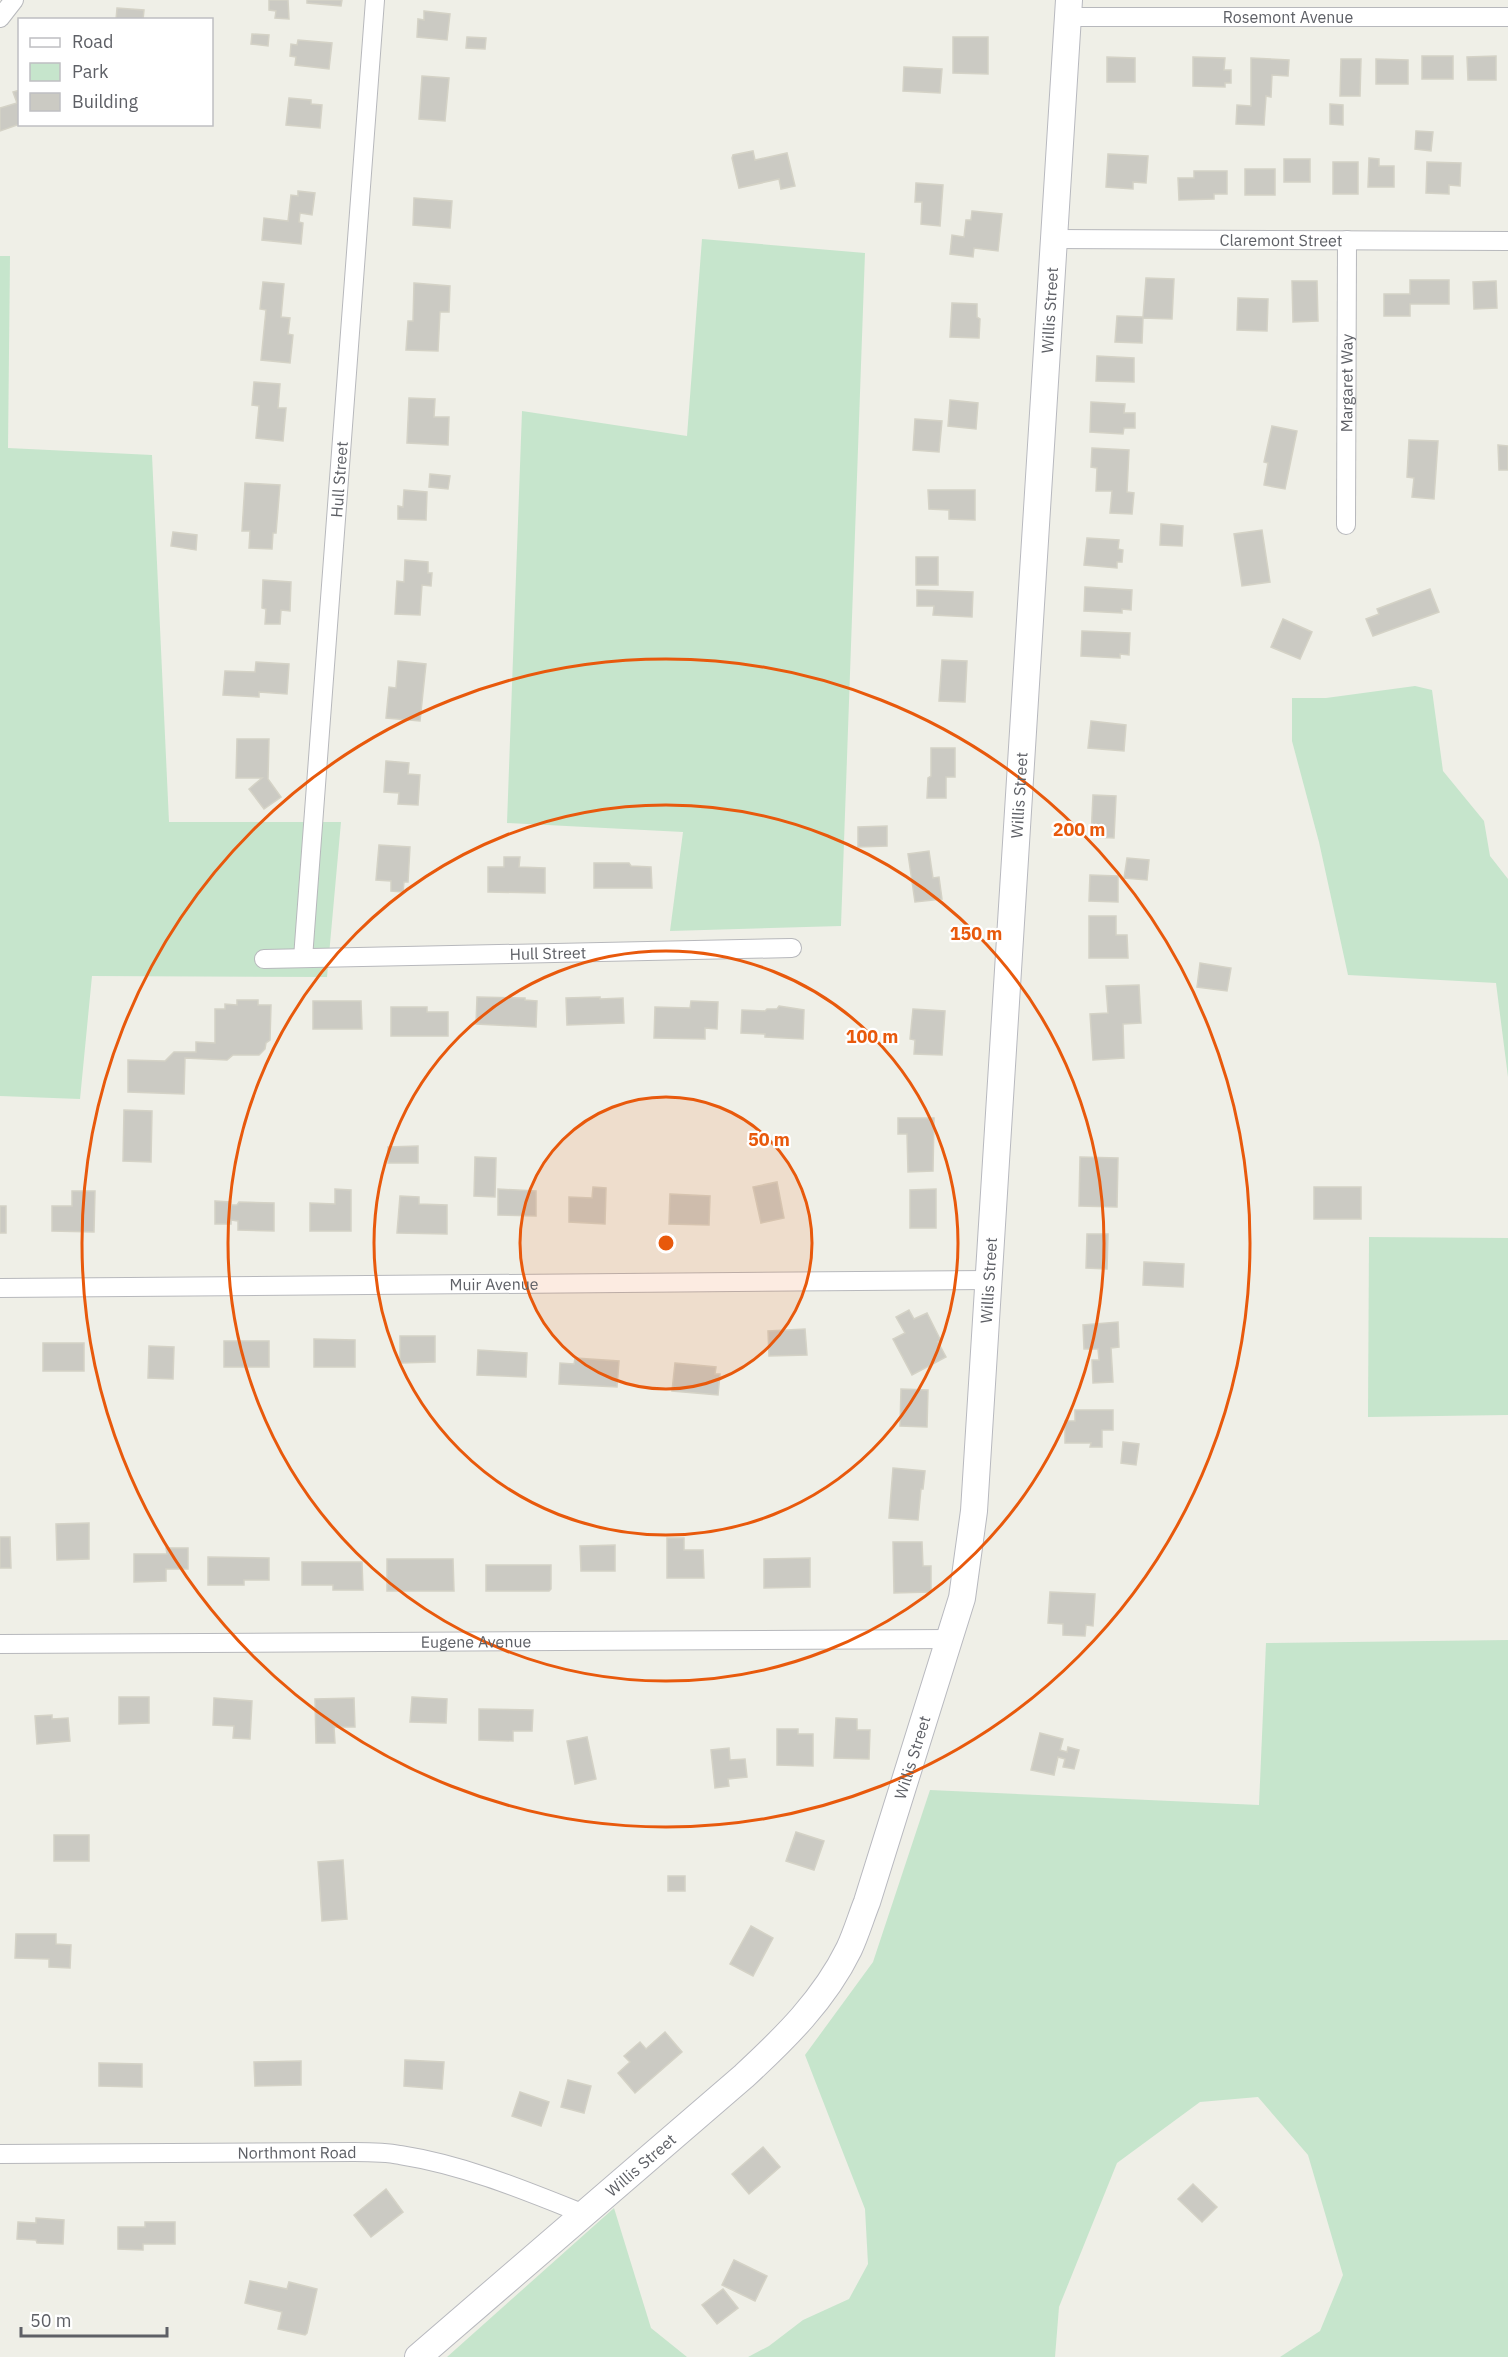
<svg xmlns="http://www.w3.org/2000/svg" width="1508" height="2357" viewBox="0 0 1508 2357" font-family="'IBM Plex Sans',sans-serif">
  <rect width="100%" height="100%" fill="#efefe7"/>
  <g fill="#c6e5cc">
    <path d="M702,239L865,253L841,926L670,931L683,832L507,823L522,411L687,436Z"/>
    <path d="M0,256H10L8,448L152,455L169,822H341L327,977L92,976L80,1099L0,1096Z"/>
    <path d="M1415,686L1432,690L1443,771L1484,821L1490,856L1508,879V1077L1496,983L1348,975L1319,842L1292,741V698H1326Z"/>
    <path d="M1369,1237L1508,1238V1415L1368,1417Z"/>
    <path d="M1508,1640V2357H1280L1320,2331L1343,2275L1308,2155L1258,2097L1200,2102L1117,2163L1059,2307L1055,2357H748L769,2346L803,2320L849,2299L868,2264L865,2209L805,2055L873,1962L930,1790L1259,1805L1266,1643Z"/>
    <path d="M614,2208L651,2328L687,2357H447Z"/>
  </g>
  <g fill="#cbcac3" stroke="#d4d2c6" stroke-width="1.5">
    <path d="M269,0H288L289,19L275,18L276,11L269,10Z"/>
    <path d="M307,0H342L341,6L307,3Z"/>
    <path d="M117,8L144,10L143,20H116Z"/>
    <path d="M424,11L450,14L447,40L417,37L418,19L424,20Z"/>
    <path d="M252,34L269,35L268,46L251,44Z"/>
    <path d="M467,37L486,38L485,49L466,48Z"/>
    <path d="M953,37H988V74L953,73Z"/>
    <path d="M298,40L332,43L329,69L295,65L296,57L290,56L291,44L297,45Z"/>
    <rect x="1422" y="56" width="31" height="23"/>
    <path d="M1496,56V80H1468L1467,57Z"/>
    <path d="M1107,57L1135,58V82H1107Z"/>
    <path d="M1193,57L1225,58L1224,70H1231V83H1225V87L1193,86Z"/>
    <path d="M1251,58L1289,60L1288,76L1272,75L1271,97L1266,96L1264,125L1236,124L1237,105L1251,106Z"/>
    <path d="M1341,59H1361L1360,96H1340Z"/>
    <path d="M1376,59L1408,60V84H1376Z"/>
    <path d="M904,67L942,69L940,93L903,91Z"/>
    <path d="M422,76L449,78L445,121L419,119Z"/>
    <path d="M20,90V124L0,131V108L17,103L13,92Z"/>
    <path d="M289,98L311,100V104L322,105L320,128L286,125Z"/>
    <path d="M1330,104L1343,105V125L1330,124Z"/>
    <path d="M1416,131L1433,132L1431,151L1415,149Z"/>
    <path d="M753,151L755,160L787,153L795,186L781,189L779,179L739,188L732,158L733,155Z"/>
    <path d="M1108,154L1148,156L1146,183L1133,182V189L1106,187Z"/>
    <path d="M1369,158L1379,159V166H1394V187H1368Z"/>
    <rect x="1284" y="159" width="26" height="23"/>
    <rect x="1333" y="162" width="25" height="32"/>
    <path d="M1427,162L1461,163L1460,186L1449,185V194L1426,193Z"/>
    <rect x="1245" y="169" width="30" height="26"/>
    <path d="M1194,171H1227V194H1214V199L1179,200L1178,178H1194Z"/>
    <path d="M916,183L943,185L940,226L921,224L922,202H915Z"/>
    <path d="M298,191L315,193L312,215L300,213L299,222L303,223L301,244L262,240L264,218L288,221L291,195L298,196Z"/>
    <path d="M414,198L452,201L450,228L413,225Z"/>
    <path d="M972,211L1002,214L998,251L974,248L973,257L950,254L952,235L964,237L966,220H971Z"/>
    <path d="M1146,278L1174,279L1172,319L1143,318L1142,343L1115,342L1117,316L1143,317Z"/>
    <path d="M1410,280H1449V304H1410V316H1384V294H1410Z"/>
    <path d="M1292,281H1317L1318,321L1293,322Z"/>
    <path d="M1496,281L1497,308L1474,309L1473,282Z"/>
    <path d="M263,282L284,284L281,317L290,318L288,334L293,335L290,363L261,360L266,310L260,309Z"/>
    <path d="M414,283L450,286L449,312H440L438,351L406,350L408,321H413Z"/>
    <path d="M1238,298L1268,299L1267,331L1237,330Z"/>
    <path d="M952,303L977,304V317L980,319L979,338L950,337Z"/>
    <path d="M1097,356L1134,358V382L1096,381Z"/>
    <path d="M254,382L280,384L278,408H286L283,441L256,438L259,406L252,405Z"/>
    <path d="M409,398L435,399L434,417H449L448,445L407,443Z"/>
    <path d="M950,400L978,403L976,429L948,426Z"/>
    <path d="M1091,402L1125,404L1124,413H1135V428H1124L1123,434L1090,432Z"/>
    <path d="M915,419L942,421L939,452L913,450Z"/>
    <path d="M1272,426L1297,431L1285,489L1264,485L1268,463L1264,462Z"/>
    <path d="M1409,440L1438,441L1434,499L1412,497L1414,478L1407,477Z"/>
    <path d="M1498,445L1508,446V470H1499Z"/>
    <path d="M1092,448L1129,450L1127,492L1134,493L1132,514L1110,513L1112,491H1096L1097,468L1091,467Z"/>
    <path d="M430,474L450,476L448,489L429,487Z"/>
    <path d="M245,483L280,485L276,533H273L272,549L249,548L250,531H242Z"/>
    <path d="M404,490L427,492L426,520L398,519V506L403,507Z"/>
    <path d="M928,490H975V520L949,519V510L929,509Z"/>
    <path d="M1161,524L1183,526L1182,546L1160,545Z"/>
    <path d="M1262,530L1270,582L1242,586L1234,534Z"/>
    <path d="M173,532L197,535L196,550L171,546Z"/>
    <path d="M1087,538L1119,540L1118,549L1123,550L1122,562H1117V568L1084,565Z"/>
    <rect x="916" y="557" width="22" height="28"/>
    <path d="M405,560L428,562V573H432L431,586L422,585L420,615L395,614L397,581L404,582Z"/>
    <path d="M263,580L291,582L290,611L281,610L280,624H265L266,609L262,608Z"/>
    <path d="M1085,587L1132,590L1131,610L1122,609V613L1084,611Z"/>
    <path d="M1430,589L1439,612L1373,636L1366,619L1379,614L1377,609Z"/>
    <path d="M917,590L973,592L972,617L933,615L934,606H917Z"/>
    <path d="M1283,619L1312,632L1300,659L1271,647Z"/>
    <path d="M1082,631L1130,633L1129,655L1120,654V658L1081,656Z"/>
    <path d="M942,660L967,661L965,702L939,701Z"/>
    <path d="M398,661L426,664L420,721L386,718L389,687L396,688Z"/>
    <path d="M256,662L289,664L287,694L259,692V697L223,695L225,671L255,672Z"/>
    <path d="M1091,721L1126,725L1124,751L1088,748Z"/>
    <path d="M237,739H269L268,779L281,797L264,809L249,789L262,778H236Z"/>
    <path d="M931,748H955V777H946V798H927L928,778L931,776Z"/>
    <path d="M386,761L409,763L408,774L420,775L418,805L398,804L399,793L384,792Z"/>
    <path d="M1093,795L1116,796L1114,838L1091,837Z"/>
    <path d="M887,826V846L858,847V827Z"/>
    <path d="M379,845L410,847L408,882H404L403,892L391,891V881L376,880Z"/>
    <path d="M929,851L933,878L939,877L942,899L915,902L908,854Z"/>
    <path d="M504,857H520L519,867L545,868V893L488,892V867H504Z"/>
    <path d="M1127,858L1149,860L1147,880L1124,878Z"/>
    <path d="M594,863H629L631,866L651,867L652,888H594Z"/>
    <path d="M1090,875L1118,876V902L1089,901Z"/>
    <path d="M1089,916H1116V935H1127L1128,958H1089Z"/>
    <path d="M1200,963L1231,968L1227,991L1197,987Z"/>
    <path d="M1139,985L1141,1023L1123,1024L1124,1058L1093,1060L1090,1014L1108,1013L1106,986Z"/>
    <path d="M477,997L525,998V1000L537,1001L536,1027L476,1024Z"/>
    <path d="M600,997V999L623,998L624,1023L567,1025L566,998Z"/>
    <path d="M237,1000H258V1005H271L270,1040L266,1043L265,1049L259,1055H233L227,1060L185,1058L184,1094L128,1092V1060L165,1061L174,1052H196V1042L215,1043V1009H225V1004L237,1005Z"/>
    <path d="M313,1001H361L362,1029H313Z"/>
    <path d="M691,1001L718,1002L717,1029L705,1028V1039L654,1038L655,1007L690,1008Z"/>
    <path d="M779,1006L804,1010L803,1039L765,1037V1034L741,1033L742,1010L765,1011L767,1009H777Z"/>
    <path d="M391,1007H427V1012H448V1036H391Z"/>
    <path d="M913,1009L945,1011L942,1055L914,1054L915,1040L910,1039Z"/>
    <path d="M124,1110L152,1111L151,1162L123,1161Z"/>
    <path d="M898,1118H934L933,1171L908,1172L907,1134H898Z"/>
    <path d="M418,1146V1163H388V1147Z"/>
    <path d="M475,1157L496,1158L495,1197L474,1196Z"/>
    <path d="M1080,1157L1118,1158L1117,1207L1079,1206Z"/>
    <path d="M777,1182L784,1218L761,1223L753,1187Z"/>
    <path d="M593,1187L606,1188L605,1224L569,1222V1197L592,1198Z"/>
    <rect x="1314" y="1187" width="47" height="32"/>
    <path d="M335,1189L351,1190V1231H310V1203L335,1204Z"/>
    <path d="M498,1189L536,1191V1216L498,1215Z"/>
    <path d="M936,1189V1228H910V1190Z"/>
    <path d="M72,1191H95L94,1232L52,1231V1206H72Z"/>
    <path d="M670,1194L710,1196L709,1225L669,1224Z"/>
    <path d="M400,1196L419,1197V1204L447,1205V1234L397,1233Z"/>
    <path d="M215,1201L231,1202V1205H237L239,1202L274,1203V1231L238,1230V1221L231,1220V1224H215Z"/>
    <rect x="0" y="1206" width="6" height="27"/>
    <path d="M1087,1234H1108L1107,1269L1086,1268Z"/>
    <path d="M1144,1262L1184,1264L1183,1287L1143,1285Z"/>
    <path d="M909,1310L914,1319L927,1313L941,1341L938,1342L946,1357L912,1375L893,1339L905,1333L896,1317Z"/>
    <path d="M1118,1322L1119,1347L1111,1348L1113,1382L1093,1383L1092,1360H1099L1098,1349H1084L1083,1325Z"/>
    <path d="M805,1329L807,1355L769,1356L768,1331Z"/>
    <path d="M400,1336H435V1362L400,1363Z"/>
    <path d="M314,1339L355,1340V1367H314Z"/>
    <rect x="224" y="1341" width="45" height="26"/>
    <rect x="43" y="1343" width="41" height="28"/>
    <path d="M149,1346L174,1347L173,1379L148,1378Z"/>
    <path d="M478,1350L527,1353L526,1377L477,1375Z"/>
    <path d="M575,1358L619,1361L617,1387L559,1384L560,1363L574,1364Z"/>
    <path d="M675,1363L716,1367L715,1374H720L718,1395L672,1391Z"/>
    <path d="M901,1389L928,1390L927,1427L900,1426Z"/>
    <path d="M1075,1410H1113V1430H1102V1447H1090L1091,1443H1065V1421H1075Z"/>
    <path d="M1123,1442L1139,1444L1136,1465L1121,1463Z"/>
    <path d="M893,1468L925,1471L923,1489H921L918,1520L889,1518Z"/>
    <path d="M89,1523V1559L57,1560L56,1524Z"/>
    <path d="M0,1537H10L11,1568H0Z"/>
    <path d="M667,1538H684V1550H703L704,1578H667Z"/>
    <path d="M893,1542H922L923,1566H931V1592L894,1593Z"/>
    <path d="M615,1545V1571H581L580,1546Z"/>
    <path d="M166,1548H188V1569H166V1581L134,1582V1554H167Z"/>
    <path d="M208,1557L269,1558V1580H244V1585H208Z"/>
    <path d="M810,1558V1587L764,1588V1559Z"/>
    <path d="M387,1559H453L454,1591H387Z"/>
    <path d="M302,1562H362L363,1590H333V1585H302Z"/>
    <path d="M486,1565H551V1589L549,1591H486Z"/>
    <path d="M1050,1592L1095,1594L1093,1626L1086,1625L1085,1636L1063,1635V1624L1048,1623Z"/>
    <path d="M119,1697H149V1723L119,1724Z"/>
    <path d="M412,1697L447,1699L446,1723L410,1722Z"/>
    <path d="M214,1698L252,1701L250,1739L233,1738L234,1726L213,1725Z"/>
    <path d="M354,1698L355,1727H334L335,1743H316L315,1699Z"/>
    <path d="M479,1709L533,1710L532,1731H513V1741L479,1740Z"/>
    <path d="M52,1715V1719L68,1718L70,1741L37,1744L35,1716Z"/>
    <path d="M836,1718L857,1719V1730H870L869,1759L834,1758Z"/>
    <path d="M777,1729H798V1734H813V1766L777,1765Z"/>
    <path d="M1040,1733L1063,1739L1060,1750L1067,1752L1068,1747L1079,1750L1074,1769L1063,1767L1065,1759L1058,1757L1054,1775L1031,1770Z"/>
    <path d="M587,1737L596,1779L575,1784L567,1741Z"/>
    <path d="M729,1748L730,1760L745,1759L747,1777L728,1779L729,1786L715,1788L711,1750Z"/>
    <path d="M796,1832L824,1841L814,1870L786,1861Z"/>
    <rect x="54" y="1835" width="35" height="26"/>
    <path d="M343,1860L347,1919L322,1921L318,1862Z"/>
    <rect x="668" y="1876" width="17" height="15"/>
    <path d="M751,1926L773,1938L753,1976L730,1964Z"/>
    <path d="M16,1934H56V1944L71,1945L70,1968L49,1967V1959L15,1958Z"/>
    <path d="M665,2032L682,2052L635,2093L618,2073L630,2062L624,2056L640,2042L646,2049Z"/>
    <path d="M405,2060L444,2062L442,2089L404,2086Z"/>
    <path d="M301,2061V2085L255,2086L254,2062Z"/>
    <path d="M99,2063L142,2064V2087L99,2086Z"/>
    <path d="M568,2080L591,2086L584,2113L561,2107Z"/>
    <path d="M520,2092L549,2102L541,2126L512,2116Z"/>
    <path d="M763,2147L780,2167L749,2194L732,2174Z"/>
    <path d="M1193,2184L1217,2207L1202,2222L1178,2199Z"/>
    <path d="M386,2189L403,2212L371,2237L354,2215Z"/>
    <path d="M36,2218L64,2220L63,2244L37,2243L36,2240L17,2239L18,2222L36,2223Z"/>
    <path d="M145,2222H175V2244H143V2250L118,2249V2227H145Z"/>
    <path d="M734,2260L767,2276L755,2301L722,2285Z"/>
    <path d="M250,2281L287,2289L289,2282L317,2289L307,2333L305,2335L278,2329L282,2312L245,2303Z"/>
    <path d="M723,2289L738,2308L717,2324L702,2305Z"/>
  </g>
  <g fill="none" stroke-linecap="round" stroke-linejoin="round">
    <g stroke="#b7b8bc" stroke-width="20">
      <g id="minor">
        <path id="s1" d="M1068,17H1508"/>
        <path d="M0,18L14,0"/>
        <path id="s2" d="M1053,239L1508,241"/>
        <path id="s3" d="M1346,525L1347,240"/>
        <path id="s4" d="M303,958L375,0"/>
        <path id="s5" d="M264,959L792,948"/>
        <path id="s6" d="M0,1288L987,1280"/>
        <path id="s7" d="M0,1644L950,1639"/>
        <path id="s8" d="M0,2154L354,2152C369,2152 385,2152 400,2155C464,2165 524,2190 584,2214"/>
      </g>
    </g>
    <g stroke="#b8b9bf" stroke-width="28">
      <g id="secondary">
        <path id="s9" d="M418,2357L744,2076C785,2038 824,2000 849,1949C856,1934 861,1917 867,1902L962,1598L974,1511L1069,0"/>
      </g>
    </g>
    <use href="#minor" stroke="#fff" stroke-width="18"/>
    <use href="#secondary" stroke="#fff" stroke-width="26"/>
  </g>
  <circle cx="666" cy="1243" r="146" fill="#e8590c" fill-opacity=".12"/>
  <g fill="none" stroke="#e8590c" stroke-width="3">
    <circle cx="666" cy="1243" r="146"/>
    <circle cx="666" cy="1243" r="292"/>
    <circle cx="666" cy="1243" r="438"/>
    <circle cx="666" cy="1243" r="584"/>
  </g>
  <g text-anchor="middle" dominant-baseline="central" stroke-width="4.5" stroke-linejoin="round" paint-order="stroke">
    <g font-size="16" fill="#5e6066" stroke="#fff">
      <text stroke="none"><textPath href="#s1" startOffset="220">Rosemont Avenue</textPath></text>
      <text stroke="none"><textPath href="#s2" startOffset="228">Claremont Street</textPath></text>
      <text stroke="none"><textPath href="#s9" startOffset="2256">Willis Street</textPath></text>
      <text stroke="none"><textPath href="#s3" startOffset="142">Margaret Way</textPath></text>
      <text stroke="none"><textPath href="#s4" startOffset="480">Hull Street</textPath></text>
      <text stroke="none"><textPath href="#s9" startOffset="1770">Willis Street</textPath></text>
      <text stroke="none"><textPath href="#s5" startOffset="284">Hull Street</textPath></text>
      <text stroke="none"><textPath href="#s9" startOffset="1284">Willis Street</textPath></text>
      <text stroke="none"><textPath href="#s6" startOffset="494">Muir Avenue</textPath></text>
      <text stroke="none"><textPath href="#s7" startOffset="476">Eugene Avenue</textPath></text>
      <text stroke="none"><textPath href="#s9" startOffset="798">Willis Street</textPath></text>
      <text stroke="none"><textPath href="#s8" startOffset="297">Northmont Road</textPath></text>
      <text stroke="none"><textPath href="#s9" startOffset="294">Willis Street</textPath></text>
    </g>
  </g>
  <circle cx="666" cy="1243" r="9" fill="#e8590c" stroke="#fff" stroke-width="3"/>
  <g font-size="18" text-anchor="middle" font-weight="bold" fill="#e8590c" stroke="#fff" stroke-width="4.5" stroke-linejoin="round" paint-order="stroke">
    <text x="1079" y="836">200 m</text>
    <text x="976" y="940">150 m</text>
    <text x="872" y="1043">100 m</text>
    <text x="769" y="1146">50 m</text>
  </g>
  <rect x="18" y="18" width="195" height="108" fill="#ffffff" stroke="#bfbfc2" stroke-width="1.5"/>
  <rect x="30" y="38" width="30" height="9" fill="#ffffff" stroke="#bfbfc2" stroke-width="1.5"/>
  <text x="72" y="48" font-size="18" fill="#5e6066">Road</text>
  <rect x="30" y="63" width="30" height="18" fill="#c6e5cc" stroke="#bfbfc2" stroke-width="1.5"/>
  <text x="72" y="78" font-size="18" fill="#5e6066">Park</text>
  <rect x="30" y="93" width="30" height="18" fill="#cbcac3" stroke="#bfbfc2" stroke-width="1.5"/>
  <text x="72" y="108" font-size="18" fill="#5e6066">Building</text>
  <path d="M21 2327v9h146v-9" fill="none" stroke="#5e6066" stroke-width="3"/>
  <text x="30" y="2327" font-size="18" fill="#5e6066" stroke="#ffffff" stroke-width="4.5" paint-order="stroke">50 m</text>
</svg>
